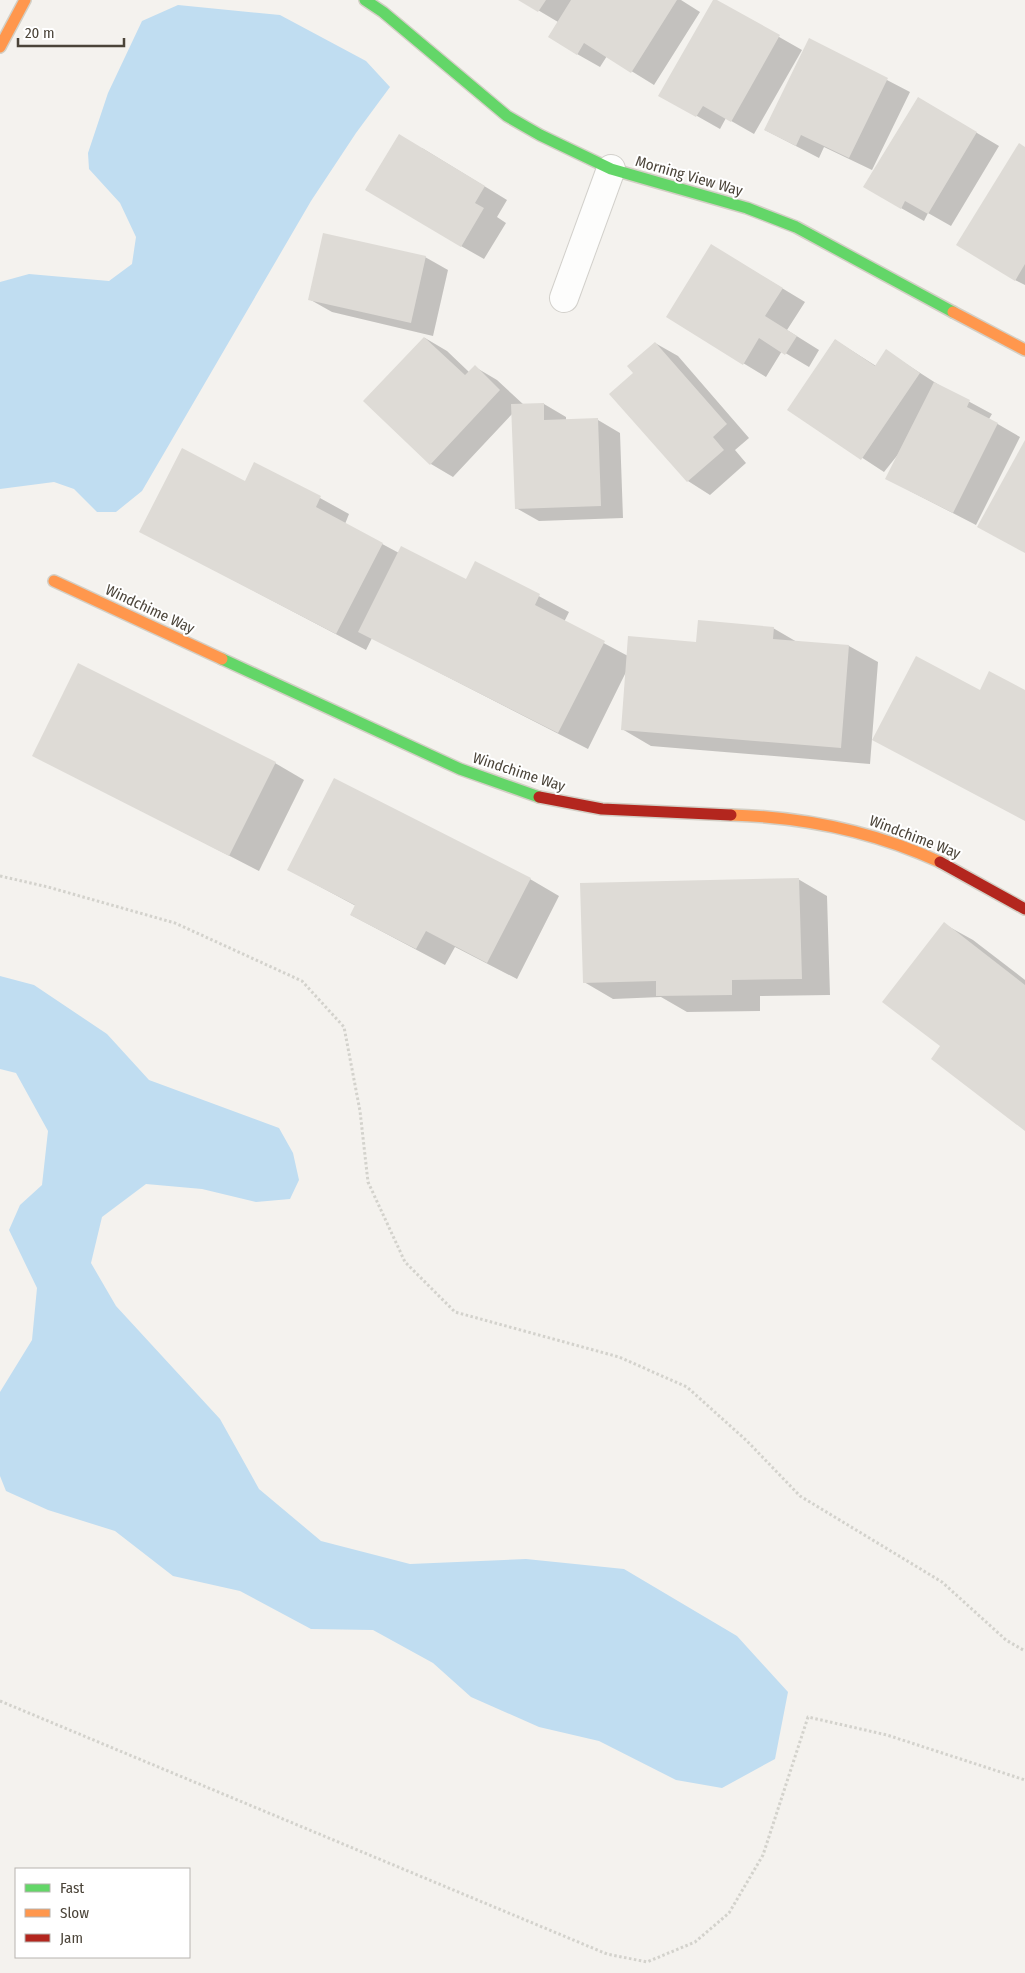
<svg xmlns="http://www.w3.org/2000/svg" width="1025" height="1973" viewBox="0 0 1025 1973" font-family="'Fira Sans Condensed',sans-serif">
  <rect width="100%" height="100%" fill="#f4f2ee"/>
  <g fill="#c0ddf1">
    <path d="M178,5L280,15L366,61L390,87L356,133L311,201L142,491L116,512H97L74,489L54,482L0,489V282L29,274L109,281L132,264L136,237L120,203L89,169L88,153L108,93L142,21Z"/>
    <path d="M0,976L34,985L107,1034L149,1080L279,1128L293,1153L299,1180L290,1199L256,1202L202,1189L146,1184L102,1217L91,1263L116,1306L220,1419L259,1489L321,1541L410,1564L526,1559L624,1569L737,1636L788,1692L775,1759L722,1788L676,1780L599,1741L539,1727L471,1697L433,1663L373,1630L311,1629L240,1591L173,1576L115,1531L48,1510L6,1491L0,1476V1392L32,1340L37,1288L9,1230L20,1205L42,1185L48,1131L16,1073L0,1069Z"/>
  </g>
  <g fill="#0003">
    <path d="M521,0H681L700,12L654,85L607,56L600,67L577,54L558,22Z"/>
    <path d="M714,0L802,50L754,134L726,118L720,129L660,95Z"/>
    <path d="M810,40L910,92L872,170L824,147L819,158L765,130Z"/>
    <path d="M918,98L999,146L951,226L928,213L924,221L901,208Z"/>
    <path d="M422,148L507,200L497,217L506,223L484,259L461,246Z"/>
    <path d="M1025,148V285L1015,280Z"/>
    <path d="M425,257L448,270L433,336L332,312L309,299Z"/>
    <path d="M734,259L805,302L787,330L819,350L809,367L782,351L766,377L743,363Z"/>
    <path d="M425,338L447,351L469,372L475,367L497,380L524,405L544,404L566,417V421L598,420L620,433L623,518L539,521L516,508L513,413L453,477L431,464Z"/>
    <path d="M835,340L876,366L886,351L942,387L992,414L989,419L1020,437L976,525L910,491L900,452L884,472L789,410Z"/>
    <path d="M655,343L678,356L749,438L735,450L746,463L710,495L688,481L635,373Z"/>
    <path d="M245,482L320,498L349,514L345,524L399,553L466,580L476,563L569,612L564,622L628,656L773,628L797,642L849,646L878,662L870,764L651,746L622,729L626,672L588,749L372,638L366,650L140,531Z"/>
    <path d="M34,755L275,763L304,780L259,871Z"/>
    <path d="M289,870L530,879L559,896L517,979L455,947L445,965L351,915L356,906Z"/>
    <path d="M798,879L827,896L830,995L760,996V1011L687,1012L661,997L613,999L584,982Z"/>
    <path d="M944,924L973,940L1025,980V1130L942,1046Z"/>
  </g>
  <g fill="#dedbd6">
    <path d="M518,0H546L538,12Z"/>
    <path d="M571,0H677L631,73L584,43L577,55L548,37Z"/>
    <path d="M713,0H717L780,35L731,122L703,106L696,117L658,96Z"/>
    <path d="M809,38L888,78L849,158L801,135L796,146L764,130Z"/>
    <path d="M918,97L977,132L928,214L905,201L901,209L863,187Z"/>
    <path d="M399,134L485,186L475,203L484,208L461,247L365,190Z"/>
    <path d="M1019,143L1025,147V264L1015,281L956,245Z"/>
    <path d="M323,233L426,256L411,323L308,300Z"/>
    <path d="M711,244L783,288L765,316L797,336L785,355L759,338L743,365L666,317Z"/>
    <path d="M424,337L465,375L475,365L500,390L430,465L363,401Z"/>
    <path d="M835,339L875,366L886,349L920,373L861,460L787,410Z"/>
    <path d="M655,342L727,424L713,437L724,450L687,482L609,394L633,373L627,366Z"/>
    <path d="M934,382L970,400L967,407L998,423L953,513L885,479Z"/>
    <path d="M544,403V420L598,418L601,506L515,509L511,404Z"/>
    <path d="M1025,440V553L977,527Z"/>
    <path d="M182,448L245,481L254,462L321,496L316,507L383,543L336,634L139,532Z"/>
    <path d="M401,546L466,579L475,561L540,594L535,605L605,641L558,733L358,632Z"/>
    <path d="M698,620L774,627L773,639L849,645L841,748L621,730L628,636L696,642Z"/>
    <path d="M916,656L980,690L989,671L1025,690V821L872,740Z"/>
    <path d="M78,663L276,762L229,856L32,756Z"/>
    <path d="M334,778L531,878L487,963L426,931L416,949L350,915L355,905L287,870Z"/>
    <path d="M799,878L802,979L732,980V995L656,996V981L583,983L580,883Z"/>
    <path d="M944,922L1025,985V1131L931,1059L940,1046L882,1002Z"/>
  </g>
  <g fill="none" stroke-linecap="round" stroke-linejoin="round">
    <g stroke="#d2d0cb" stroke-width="30">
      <path id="street" d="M564,298L611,169"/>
    </g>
    <g stroke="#d3cfc5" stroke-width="14">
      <g id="fast">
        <path d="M365,0L383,12L507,116L540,135L611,169L747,208L796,227L953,312"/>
        <path d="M222,659L460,769L539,797"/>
      </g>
    </g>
    <g stroke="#d3cfc5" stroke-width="14">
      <g id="slow">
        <path d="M0,47L25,0"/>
        <path d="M953,312L1025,350"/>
        <path d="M54,581L222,659"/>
        <path d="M731,815C805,817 873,831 940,862"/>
      </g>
    </g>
    <g stroke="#d3cfc5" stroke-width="14">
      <g id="jam">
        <path d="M539,797L602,809L731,815"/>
        <path d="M940,862L1025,909"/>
      </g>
    </g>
    <g stroke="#d3d2cc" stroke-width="3" stroke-dasharray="2.5 2.5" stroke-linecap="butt">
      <path d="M0,876L48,887L175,923L302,981L344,1027L360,1111L368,1182L405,1262L455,1312L619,1357L687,1387L747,1441L800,1496L942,1582L1006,1640L1025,1651"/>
      <path d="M0,1701L607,1954L647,1962L695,1942L729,1913L763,1855L808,1717L887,1735L1025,1780"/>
    </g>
    <use href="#street" stroke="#fdfdfc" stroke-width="28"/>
    <use href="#fast" stroke="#63d668" stroke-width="11"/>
    <use href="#slow" stroke="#ff974d" stroke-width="11"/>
    <use href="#jam" stroke="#b3261e" stroke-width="11"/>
  </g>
  <g text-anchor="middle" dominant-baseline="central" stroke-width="4" stroke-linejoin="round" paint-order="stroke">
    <g font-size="15" fill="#4b4439" stroke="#fff">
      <text transform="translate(689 176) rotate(16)">Morning View Way</text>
      <text transform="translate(150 609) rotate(25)">Windchime Way</text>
      <text transform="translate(519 772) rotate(18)">Windchime Way</text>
      <text transform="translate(915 837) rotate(21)">Windchime Way</text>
    </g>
  </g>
  <rect x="15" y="1868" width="175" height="90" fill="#ffffff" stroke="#b7b4b0"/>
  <rect x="25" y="1884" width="25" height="8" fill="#63d668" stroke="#b7b4b0"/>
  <text x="60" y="1893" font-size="15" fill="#4b4439">Fast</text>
  <rect x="25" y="1909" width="25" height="8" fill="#ff974d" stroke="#b7b4b0"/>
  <text x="60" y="1918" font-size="15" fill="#4b4439">Slow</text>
  <rect x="25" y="1934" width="25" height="8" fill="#b3261e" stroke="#b7b4b0"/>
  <text x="60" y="1943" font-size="15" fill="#4b4439">Jam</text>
  <path d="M18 38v8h106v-8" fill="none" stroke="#4b4439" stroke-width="2.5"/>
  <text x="25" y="38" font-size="15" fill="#4b4439" stroke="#ffffff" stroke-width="4" paint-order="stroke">20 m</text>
</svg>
